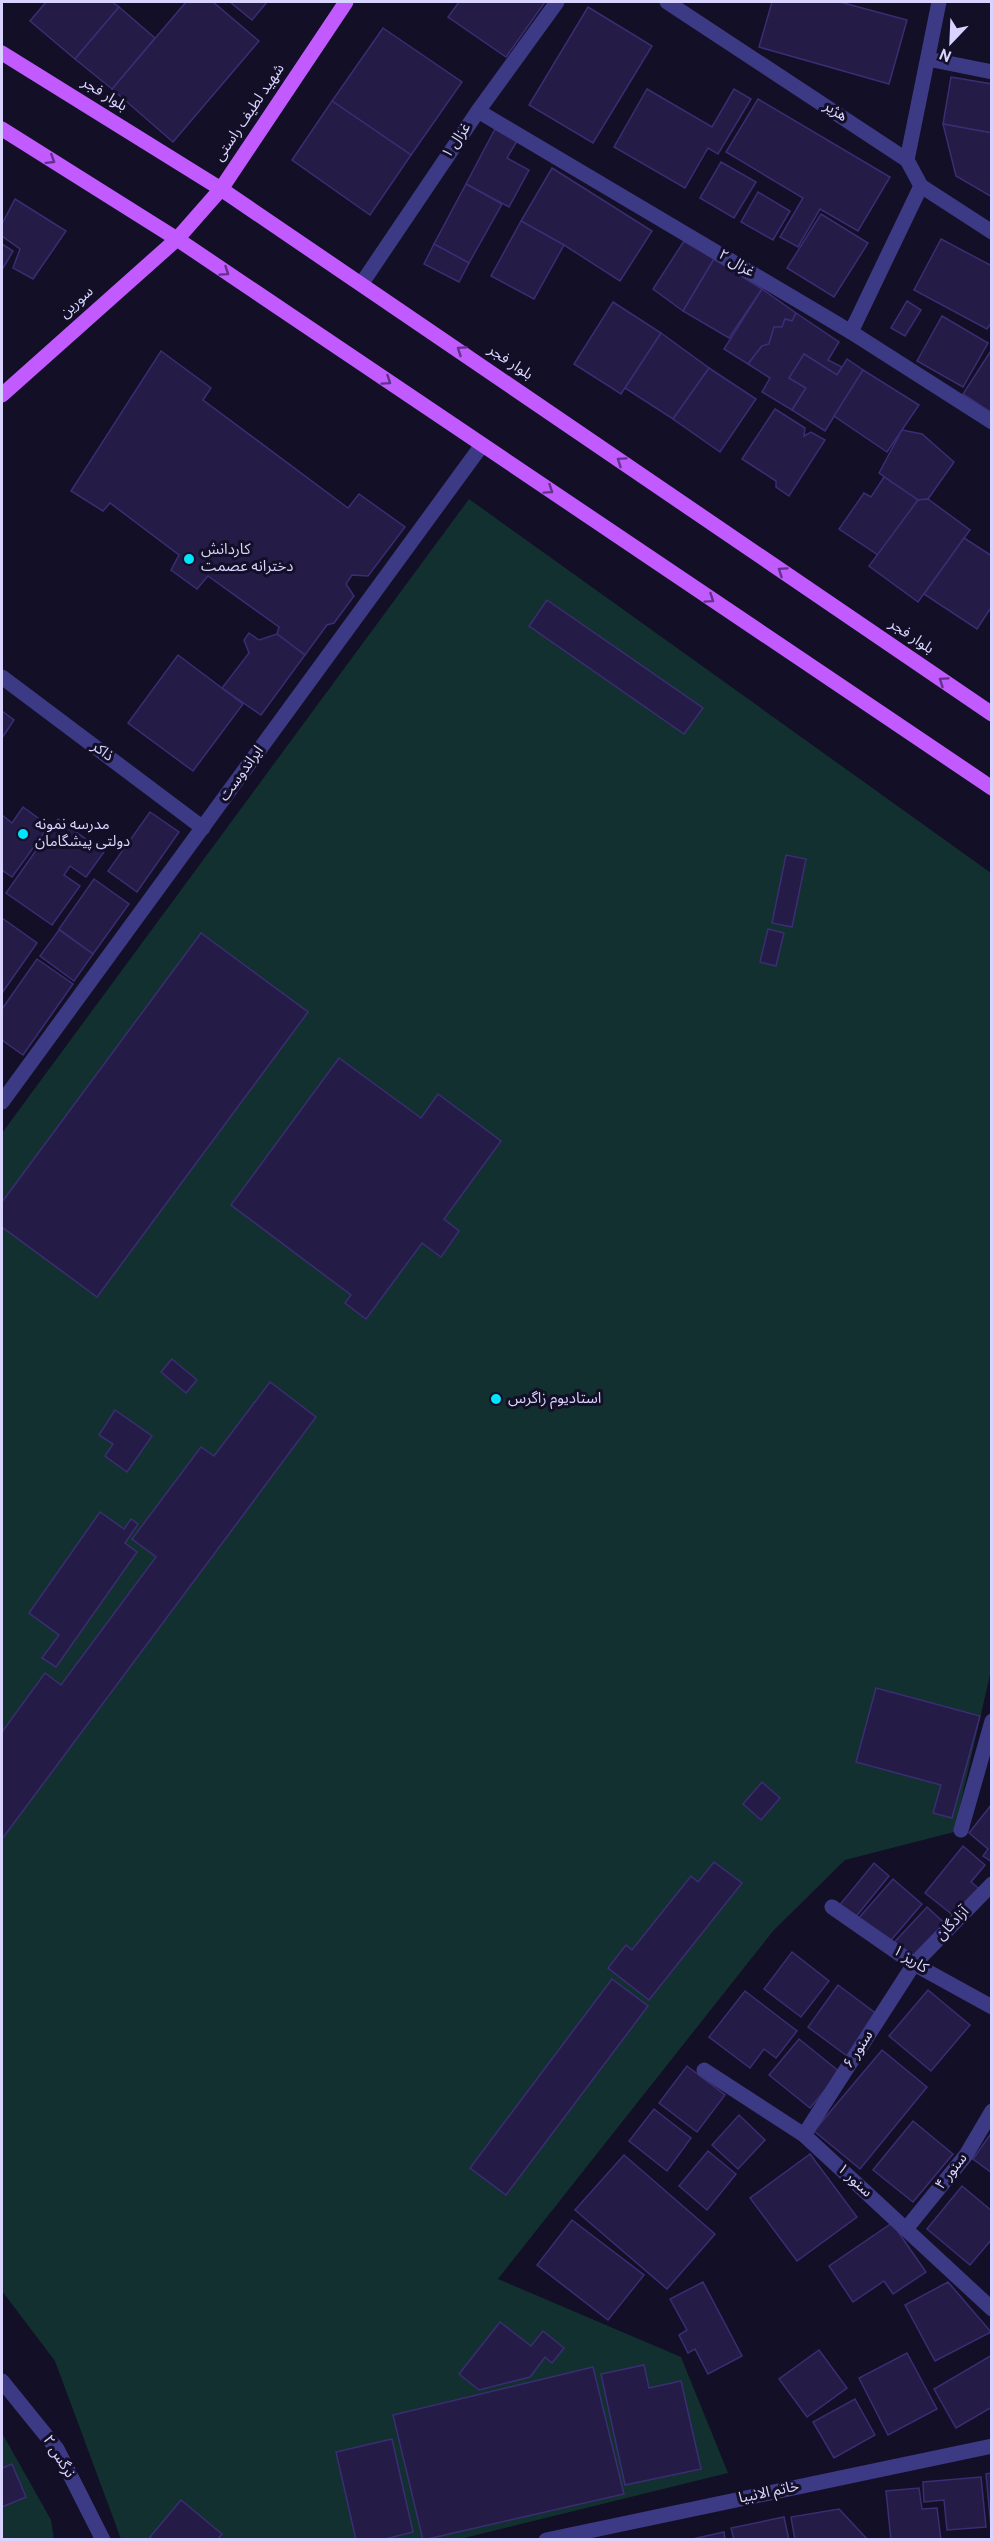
<svg xmlns="http://www.w3.org/2000/svg" width="993" height="2541" viewBox="0 0 993 2541" font-family="Overpass,'Noto Sans Arabic',sans-serif">
  <rect width="100%" height="100%" fill="#130f26"/>
  <g fill="#12302f">
    <path d="M469,499L991,873L992,1666L954,1832L845,1860L773,1931L498,2279L681,2357L728,2473L460,2539H121L55,2361L2,2291V1133Z"/>
    <path d="M2,2433L51,2520L54,2539H2Z"/>
  </g>
  <g fill="#241b47" stroke="#3b2d73" stroke-width="1.5">
    <path d="M46,2H112L119,7L75,59L30,21Z"/>
    <path d="M186,2H213L259,41L173,142L112,89Z"/>
    <path d="M230,2H267L252,20Z"/>
    <path d="M459,2H545L506,57L448,17Z"/>
    <path d="M772,2H840L907,20L889,84L759,47Z"/>
    <path d="M119,7L155,38L112,89L75,59Z"/>
    <path d="M588,7L652,46L593,143L529,105Z"/>
    <path d="M383,28L462,82L411,155L332,101Z"/>
    <path d="M951,77L992,84V133L943,124Z"/>
    <path d="M647,89L712,127L734,89L751,99L718,154L708,148L685,188L614,147Z"/>
    <path d="M758,99L890,177L858,231L820,209L798,247L780,237L803,198L726,152Z"/>
    <path d="M332,101L411,155L370,215L292,160Z"/>
    <path d="M943,124L992,133V197L956,176Z"/>
    <path d="M495,129L517,141L507,158L529,170L509,207L466,184Z"/>
    <path d="M721,162L756,182L734,218L700,198Z"/>
    <path d="M552,168L652,231L620,281L564,245L521,221Z"/>
    <path d="M466,184L502,204L469,263L434,244Z"/>
    <path d="M758,192L790,211L773,240L741,222Z"/>
    <path d="M15,199L66,231L33,279L13,268L20,249L2,236V224Z"/>
    <path d="M821,214L868,243L834,297L787,268Z"/>
    <path d="M521,221L564,245L534,299L491,276Z"/>
    <path d="M941,239L992,266V322L987,329L914,290Z"/>
    <path d="M684,241L714,259L683,311L653,289Z"/>
    <path d="M2,244L13,251L2,270Z"/>
    <path d="M434,244L469,263L459,282L424,264Z"/>
    <path d="M714,259L762,289L729,338L683,311Z"/>
    <path d="M762,289L796,313L792,321L785,319L782,327H774L769,344L762,346L748,364L724,349Z"/>
    <path d="M907,301L921,310L905,336L891,328Z"/>
    <path d="M613,302L661,333L621,394L574,364Z"/>
    <path d="M796,313L839,342L828,360L842,367L837,375L804,354L789,378L806,388L792,410L762,392L770,378L748,364L762,346L769,344L774,327H782L785,319L792,321Z"/>
    <path d="M942,316L988,343L963,387L917,361Z"/>
    <path d="M661,333L709,368L673,419L625,388Z"/>
    <path d="M992,349V413L963,394Z"/>
    <path d="M161,351L211,388L203,400L348,508L359,494L405,527L368,576L352,575L346,584L354,596L334,623L327,625L305,655L277,634L279,627L208,576L197,589L171,570L179,555L110,503L103,511L71,491Z"/>
    <path d="M804,354L837,375L847,359L863,370L825,431L792,410L806,388L789,378Z"/>
    <path d="M709,368L756,399L720,452L673,419Z"/>
    <path d="M863,370L919,405L887,452L834,416Z"/>
    <path d="M775,409L805,428L804,436L811,432L825,440L789,496L776,487V481L742,459Z"/>
    <path d="M902,430L922,434L954,462L928,499L918,500L879,473Z"/>
    <path d="M884,477L918,500L878,555L839,529L864,493L871,497Z"/>
    <path d="M928,499L970,530L918,602L869,566L918,500Z"/>
    <path d="M964,538L992,556V606L977,629L924,594Z"/>
    <path d="M547,600L703,708L684,734L529,626Z"/>
    <path d="M249,633L259,640L277,634L305,655L261,715L222,688L249,653L244,640Z"/>
    <path d="M178,655L243,704L193,771L128,723Z"/>
    <path d="M2,711L14,720L2,738Z"/>
    <path d="M23,807L49,826L12,877L2,870V815L12,823Z"/>
    <path d="M150,812L179,832L137,892L108,871Z"/>
    <path d="M58,819L104,852L86,877L70,866L64,875L80,886L52,925L6,893Z"/>
    <path d="M786,855L806,859L792,927L772,923Z"/>
    <path d="M94,879L129,904L93,954L59,929Z"/>
    <path d="M2,918L37,943L2,993Z"/>
    <path d="M768,929L784,933L776,966L760,962Z"/>
    <path d="M59,930L93,954L74,981L40,956Z"/>
    <path d="M201,933L308,1012L97,1297L2,1227V1202Z"/>
    <path d="M37,959L73,984L23,1055L2,1040V1009Z"/>
    <path d="M339,1058L421,1118L438,1094L501,1141L444,1219L459,1231L441,1257L422,1243L366,1319L345,1303L351,1295L231,1205Z"/>
    <path d="M172,1359L197,1380L186,1393L161,1372Z"/>
    <path d="M270,1382L316,1417L2,1839V1732L45,1673L61,1685L156,1557L132,1539L201,1447L214,1456Z"/>
    <path d="M115,1410L152,1436L127,1472L105,1456L113,1444L99,1435Z"/>
    <path d="M100,1512L124,1529L131,1519L138,1524L125,1543L137,1552L56,1667L42,1658L59,1635L29,1613Z"/>
    <path d="M876,1688L980,1716L952,1818L933,1813L941,1785L856,1762Z"/>
    <path d="M762,1782L780,1798L761,1820L743,1804Z"/>
    <path d="M992,1804V1862L983,1856L988,1849L969,1833Z"/>
    <path d="M963,1846L985,1865L971,1882L982,1891L959,1920L925,1893Z"/>
    <path d="M714,1862L742,1883L649,2000L608,1968L626,1945L632,1950L691,1876L698,1882Z"/>
    <path d="M874,1863L889,1876L854,1919L838,1907Z"/>
    <path d="M893,1879L922,1904L886,1946L857,1920Z"/>
    <path d="M927,1907L951,1929L914,1971L889,1948Z"/>
    <path d="M792,1952L829,1981L801,2017L764,1989Z"/>
    <path d="M612,1979L648,2006L506,2195L470,2168Z"/>
    <path d="M838,1985L882,2018L851,2059L808,2027Z"/>
    <path d="M928,1990L970,2025L931,2071L889,2036Z"/>
    <path d="M745,1991L797,2031L776,2058L764,2049L750,2068L709,2037Z"/>
    <path d="M799,2039L840,2072L810,2108L769,2075Z"/>
    <path d="M882,2050L927,2087L860,2169L814,2131Z"/>
    <path d="M687,2066L725,2095L697,2132L659,2103Z"/>
    <path d="M654,2109L691,2138L667,2171L629,2141Z"/>
    <path d="M739,2115L765,2140L738,2169L712,2145Z"/>
    <path d="M913,2121L953,2154L913,2202L873,2170Z"/>
    <path d="M992,2132V2173L973,2159Z"/>
    <path d="M708,2151L736,2174L707,2210L679,2186Z"/>
    <path d="M810,2154L857,2217L797,2261L750,2198Z"/>
    <path d="M624,2155L715,2234L667,2289L575,2210Z"/>
    <path d="M962,2186L992,2211V2239L970,2265L927,2229Z"/>
    <path d="M572,2220L644,2275L608,2320L537,2265Z"/>
    <path d="M892,2223L926,2272L893,2294L884,2281L853,2302L829,2266Z"/>
    <path d="M703,2282L742,2356L708,2374L695,2349L688,2353L679,2335L687,2330L670,2299Z"/>
    <path d="M948,2282L991,2332L935,2361L905,2305Z"/>
    <path d="M500,2322L531,2346L543,2331L564,2348L552,2363L545,2357L530,2377L479,2390L459,2374Z"/>
    <path d="M819,2350L847,2388L807,2417L779,2379Z"/>
    <path d="M907,2353L937,2409L888,2435L859,2378Z"/>
    <path d="M992,2355V2407L956,2428L934,2389Z"/>
    <path d="M644,2365L649,2388L681,2381L701,2469L625,2485L601,2374Z"/>
    <path d="M593,2367L624,2494L423,2540L393,2415Z"/>
    <path d="M855,2399L875,2435L834,2458L813,2422Z"/>
    <path d="M392,2439L413,2532L381,2540H356L336,2452Z"/>
    <path d="M12,2464L26,2497L2,2507V2468Z"/>
    <path d="M992,2473V2528H991L986,2474Z"/>
    <path d="M981,2477L986,2527L947,2530L944,2500L924,2502L923,2482Z"/>
    <path d="M919,2488L922,2509L937,2508L941,2540H891L886,2491Z"/>
    <path d="M181,2500L222,2534L217,2540H153L150,2537Z"/>
    <path d="M839,2509L868,2540H795L791,2517Z"/>
    <path d="M784,2517L789,2540H734L731,2528Z"/>
    <path d="M724,2532L725,2540H688Z"/>
  </g>
  <g fill="none" stroke-linecap="round" stroke-linejoin="round">
    <g stroke="#3d3a85" stroke-width="15">
      <path d="M667,2L907,160L921,186L992,232"/>
      <path d="M928,59L992,72"/>
      <path d="M478,111L851,332L992,422"/>
      <path d="M907,160L939,2"/>
      <path d="M362,283L478,111L557,2"/>
      <path d="M851,332L921,186"/>
      <path d="M2,677L203,828"/>
      <path d="M2,1102L482,445"/>
      <path d="M961,1830L992,1721"/>
      <path d="M832,1907L914,1964L992,2007"/>
      <path d="M704,2070L804,2135L992,2309"/>
      <path d="M804,2135L914,1964L992,1884"/>
      <path d="M906,2229L966,2155L992,2111"/>
      <path d="M2,2381L57,2449L103,2540"/>
      <path d="M546,2540L992,2446"/>
    </g>
    <g stroke="#c25bff" stroke-width="15">
      <path d="M2,53L221,189L992,714"/>
      <path d="M2,129L177,239L992,788"/>
      <path d="M2,395L177,239L221,189L346,2"/>
    </g>
  </g>
  <defs><path id="oneway-chevron" d="M-2-3.5L2.5 0L-2 3.5" fill="none" stroke-width="1.6" stroke-linecap="round" stroke-linejoin="round" transform="scale(1.5)"/></defs>
  <g stroke="#623188">
    <use href="#oneway-chevron" transform="translate(51 160) rotate(32)"/>
    <use href="#oneway-chevron" transform="translate(225 272) rotate(34)"/>
    <use href="#oneway-chevron" transform="translate(461 350) rotate(-146)"/>
    <use href="#oneway-chevron" transform="translate(387 381) rotate(34)"/>
    <use href="#oneway-chevron" transform="translate(621 461) rotate(-146)"/>
    <use href="#oneway-chevron" transform="translate(549 490) rotate(34)"/>
    <use href="#oneway-chevron" transform="translate(782 571) rotate(-146)"/>
    <use href="#oneway-chevron" transform="translate(710 599) rotate(34)"/>
    <use href="#oneway-chevron" transform="translate(943 681) rotate(-146)"/>
  </g>
  <g fill="#00e5ff" stroke="#130f26" stroke-width="2">
    <circle cx="189" cy="559" r="6"/>
    <circle cx="23" cy="834" r="6"/>
    <circle cx="496" cy="1399" r="6"/>
  </g>
  <g text-anchor="middle" dominant-baseline="central" stroke-width="6" stroke-linejoin="round" paint-order="stroke">
    <g font-size="15" fill="#d9d4ff" stroke="#130f26">
      <text transform="translate(104 95) rotate(32)">بلوار فجر</text>
      <text transform="translate(835 112) rotate(33)">هژیر</text>
      <text transform="translate(250 113) rotate(-56)">شهید لطیف راستی</text>
      <text transform="translate(457 141) rotate(-56)">غزال ۱</text>
      <text transform="translate(736 264) rotate(31)">غزال ۲</text>
      <text transform="translate(77 303) rotate(-42)">سورین</text>
      <text transform="translate(510 363) rotate(34)">بلوار فجر</text>
      <text transform="translate(911 637) rotate(34)">بلوار فجر</text>
      <text transform="translate(102 752) rotate(37)">ذاکر</text>
      <text transform="translate(242 774) rotate(-54)">ایراندوست</text>
      <text transform="translate(953 1924) rotate(-46)">آزادگان</text>
      <text transform="translate(910 1960) rotate(33)">کاریز ۱</text>
      <text transform="translate(859 2050) rotate(-57)">سنور ۶</text>
      <text transform="translate(952 2172) rotate(-52)">سنور ۴</text>
      <text transform="translate(854 2181) rotate(43)">سنور ۱</text>
      <text transform="translate(58 2457) rotate(58)">نرگس ۲</text>
      <text transform="translate(769 2493) rotate(-12)">خاتم الانبیا</text>
    </g>
    <g font-size="15" fill="#d9d4ff" stroke="#130f26" text-anchor="start">
      <text x="201" y="550">کاردانش<tspan x="201" dy="17">دخترانه عصمت</tspan></text>
      <text x="35" y="825">مدرسه نمونه<tspan x="35" dy="17">دولتی پیشگامان</tspan></text>
      <text x="508" y="1399">استادیوم زاگرس</text>
    </g>
  </g>
  <rect width="993" height="2541" fill="none" stroke="#d9d4ff" stroke-width="6"/>
  <g transform="translate(951 42) rotate(203)" stroke="#130f26" stroke-width="4.5" paint-order="stroke">
  <path d="M0-4.5L10 22L0 15L-10 22Z" fill="#d9d4ff"/>
  <text y="-9" font-size="16" font-weight="bold" text-anchor="middle" fill="#d9d4ff">N</text>
  </g>
</svg>
